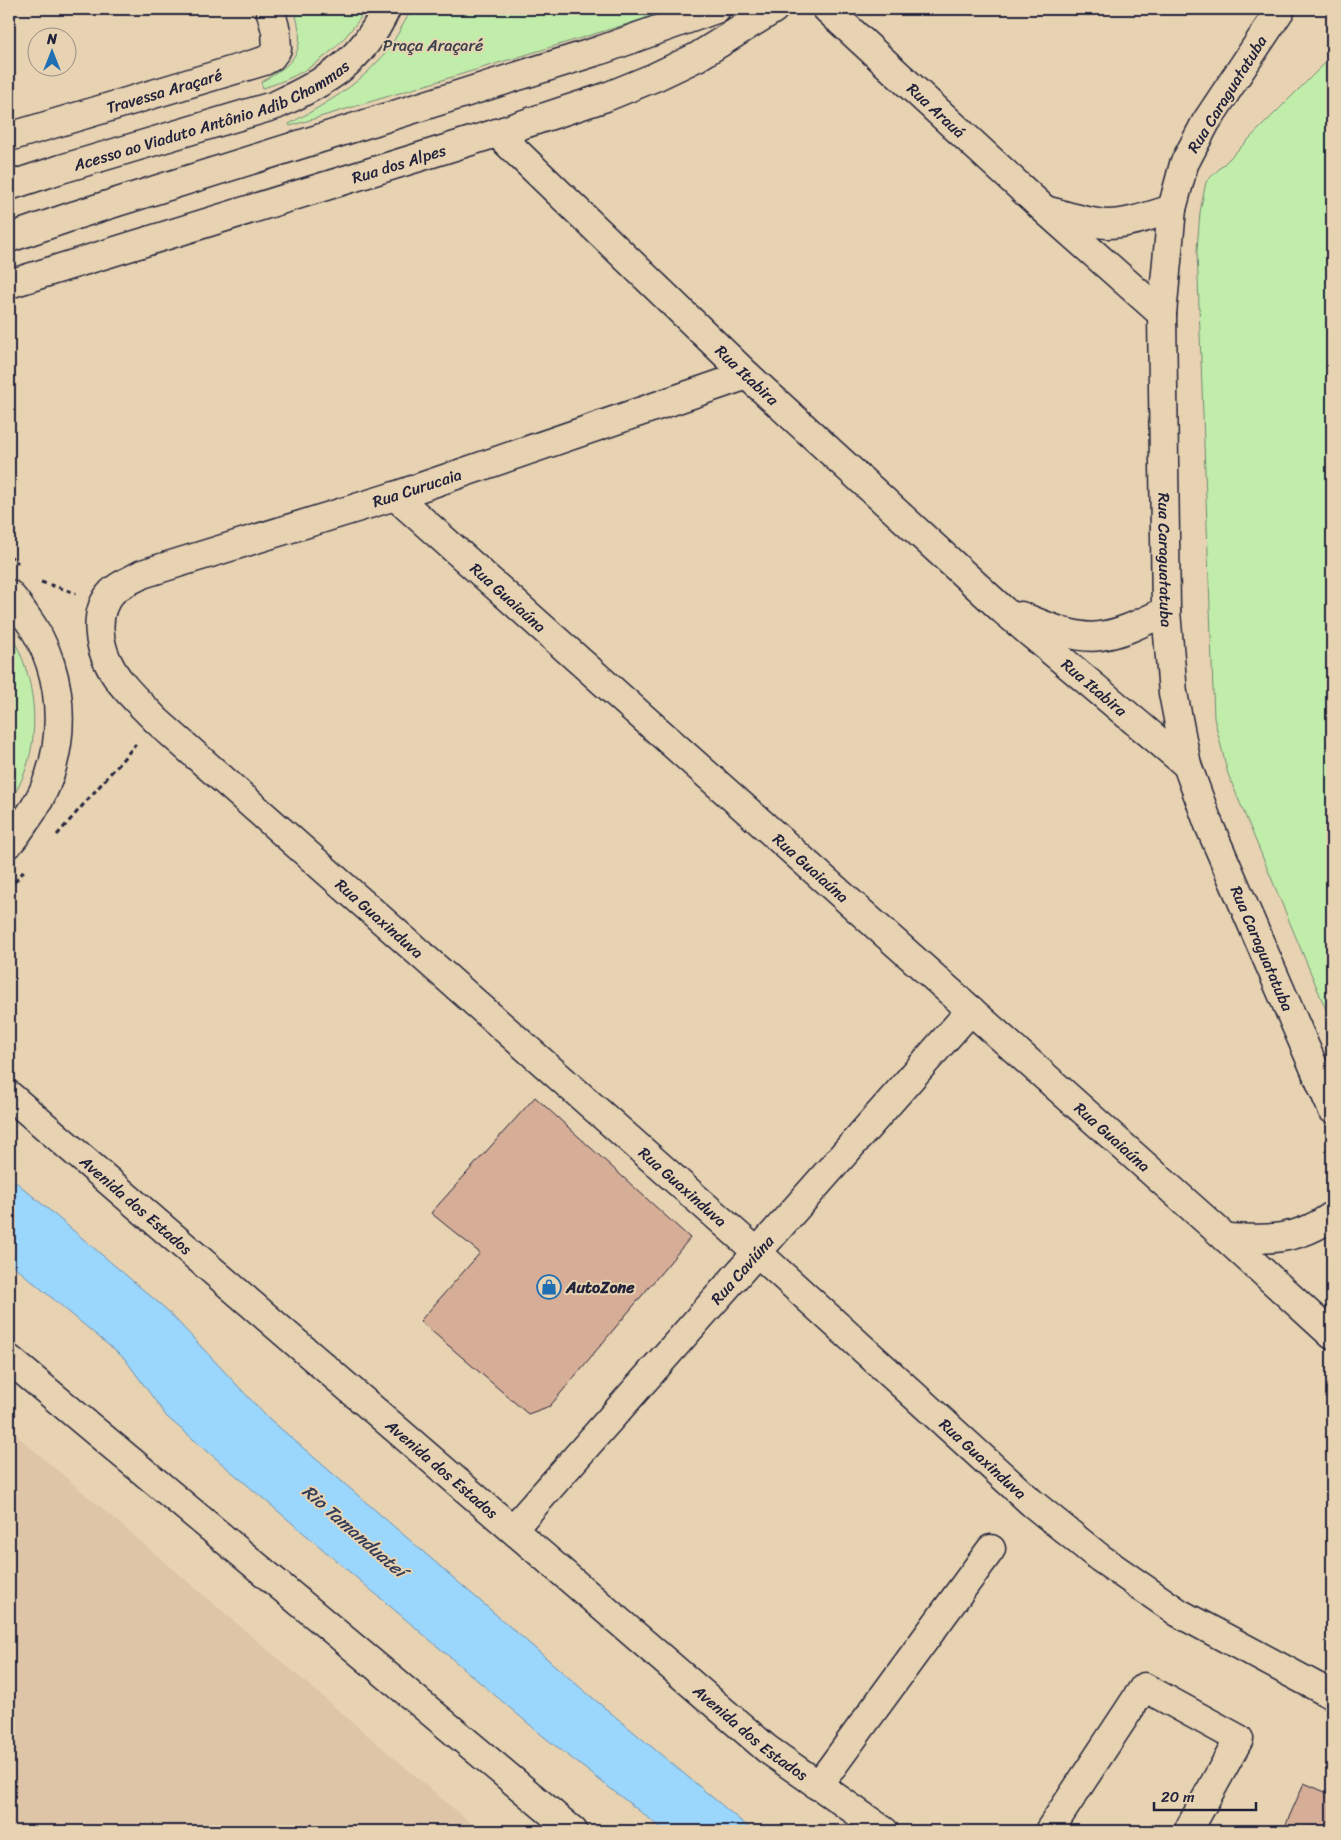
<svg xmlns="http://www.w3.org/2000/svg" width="1341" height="1840" viewBox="0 0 1341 1840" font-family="Sriracha,sans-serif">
  <rect width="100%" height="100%" fill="#e7d3b2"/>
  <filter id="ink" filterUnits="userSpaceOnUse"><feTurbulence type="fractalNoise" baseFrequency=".02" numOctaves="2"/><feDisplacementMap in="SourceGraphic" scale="10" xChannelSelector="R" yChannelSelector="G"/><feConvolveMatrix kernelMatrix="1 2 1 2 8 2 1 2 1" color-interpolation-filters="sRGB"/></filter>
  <g filter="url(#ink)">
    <path fill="#dec5a8" d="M9,1429L480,1831H9Z"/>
    <g fill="#c1edaa" stroke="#728872">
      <path d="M294,9H366C340,50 309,74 263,88L261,82C297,62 307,50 294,9Z"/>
      <path d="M412,9H670L644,19L290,126L289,124C322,106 356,87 381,58C394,43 402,26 412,9Z"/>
      <path d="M1332,56V1024L1228,774L1214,718L1197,250L1200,212L1206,182Z"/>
      <path d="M9,632C40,681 44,754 9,802Z"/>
    </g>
    <path fill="#9bd6fc" stroke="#6b8eaf" d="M9,1176L167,1310L265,1415L582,1689L753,1831H665L543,1736L167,1417L125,1359L9,1262Z"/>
    <g fill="#d6ad96" stroke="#22223b">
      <path d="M535,1097L690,1238L550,1406L528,1414L420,1321L480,1253L431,1213Z"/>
      <path d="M1304,1783L1332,1795V1831H1322L1312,1826L1298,1831H1283Z"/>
    </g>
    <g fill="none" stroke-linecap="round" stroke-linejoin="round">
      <g stroke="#22223b" stroke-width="31">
        <g id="minor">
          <path id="s1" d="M827,9L1045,210L1162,314"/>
          <path id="s2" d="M1281,9L1206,122L1184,164L1172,209L1162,314L1166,611L1173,693L1187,765L1209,825L1332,1109"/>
          <path id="s3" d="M497,133L747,375L1003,610L1187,765"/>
          <path id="s4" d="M9,137L264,61L271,57L277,49L276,31L270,9"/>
          <path d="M1049,211C1068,216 1088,223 1107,224C1129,224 1152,215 1172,209"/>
          <path id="s5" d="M9,284L497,133L606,97L655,77L697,57L774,9"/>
          <path id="s6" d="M747,375L395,496L142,574C132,580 120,584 112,592C93,612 98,646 111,668C122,688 141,704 157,721L757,1252L1032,1503L1100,1558L1179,1613L1332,1695"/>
          <path id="s7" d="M395,496L1226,1238L1332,1335"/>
          <path d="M1021,616C1043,625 1076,640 1100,636C1124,633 1145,621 1166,611"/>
          <path d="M1226,1238C1266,1240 1298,1241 1332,1216"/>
          <path id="s8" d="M513,1529L971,1010"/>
          <path d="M818,1786L991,1549"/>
          <path d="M1049,1831L1144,1687L1239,1739L1188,1831"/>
        </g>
      </g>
      <g stroke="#22223b" stroke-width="31">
        <g id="major">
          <path id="s9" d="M9,186L61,169L276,105C326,82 362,62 386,9"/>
          <path d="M9,238L76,215L601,50L716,9"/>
        </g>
      </g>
      <g stroke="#22223b" stroke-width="31">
        <g id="highway">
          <path d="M9,594C15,600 20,608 25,615C70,675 70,762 25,822C20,829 15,837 9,843"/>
          <path id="s10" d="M9,1095L767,1749L884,1831"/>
          <path d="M9,1359L573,1831"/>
        </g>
      </g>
      <g stroke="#22223b" stroke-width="3" stroke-dasharray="5 4" stroke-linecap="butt">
        <path d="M9,555L18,563"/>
        <path d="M41,582L76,593"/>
        <path d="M57,835L136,744"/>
        <path d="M9,889L24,871"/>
      </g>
      <use href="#minor" stroke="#e7d3b2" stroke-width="28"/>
      <use href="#major" stroke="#e7d3b2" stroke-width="28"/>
      <use href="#highway" stroke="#e7d3b2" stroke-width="28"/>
    </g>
  </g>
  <defs>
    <g id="shop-ring" transform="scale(1.25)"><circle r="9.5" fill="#e7d3b2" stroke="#1f6fb2" stroke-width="1.5"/><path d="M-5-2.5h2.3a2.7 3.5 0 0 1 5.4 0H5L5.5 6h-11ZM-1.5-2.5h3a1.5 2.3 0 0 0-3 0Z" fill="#1f6fb2"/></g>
  </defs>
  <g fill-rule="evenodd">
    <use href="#shop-ring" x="549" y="1287"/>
  </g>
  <g text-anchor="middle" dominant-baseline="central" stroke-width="4" stroke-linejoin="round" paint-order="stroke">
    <g font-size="16" fill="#3a404c" stroke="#e7d3b2">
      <text x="433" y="45">Praça Araçaré</text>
    </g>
    <g font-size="16" fill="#22223b" stroke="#e7d3b2">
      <text stroke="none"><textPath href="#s4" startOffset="162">Travessa Araçaré</textPath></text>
      <text transform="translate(1227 94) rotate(-58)">Rua Caraguatatuba</text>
      <text stroke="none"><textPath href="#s1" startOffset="149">Rua Arauá</textPath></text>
      <text stroke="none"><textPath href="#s9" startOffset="215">Acesso ao Viaduto Antônio Adib Chammas</textPath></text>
      <text stroke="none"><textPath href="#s5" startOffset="408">Rua dos Alpes</textPath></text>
      <text stroke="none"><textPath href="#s3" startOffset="348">Rua Itabira</textPath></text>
      <text transform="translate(417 488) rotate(-18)">Rua Curucaia</text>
      <text stroke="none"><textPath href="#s2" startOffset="581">Rua Caraguatatuba</textPath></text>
      <text stroke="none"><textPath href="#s7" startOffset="152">Rua Guaiaúna</textPath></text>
      <text stroke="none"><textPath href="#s3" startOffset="815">Rua Itabira</textPath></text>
      <text stroke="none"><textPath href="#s7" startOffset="558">Rua Guaiaúna</textPath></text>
      <text stroke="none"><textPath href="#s6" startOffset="1121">Rua Guaxinduva</textPath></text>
      <text stroke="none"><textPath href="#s2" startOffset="986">Rua Caraguatatuba</textPath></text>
      <text stroke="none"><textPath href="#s7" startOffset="962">Rua Guaiaúna</textPath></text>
      <text stroke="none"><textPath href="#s6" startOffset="1526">Rua Guaxinduva</textPath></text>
      <text stroke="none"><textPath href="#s10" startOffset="168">Avenida dos Estados</textPath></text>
      <text stroke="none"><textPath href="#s8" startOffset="346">Rua Caviúna</textPath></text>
      <text stroke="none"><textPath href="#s6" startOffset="1931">Rua Guaxinduva</textPath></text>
      <text stroke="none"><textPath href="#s10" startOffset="572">Avenida dos Estados</textPath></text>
      <text stroke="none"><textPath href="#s10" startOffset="978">Avenida dos Estados</textPath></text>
    </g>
    <g font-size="16" font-weight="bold" fill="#22223b" stroke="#e7d3b2" text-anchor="start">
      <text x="566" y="1287">AutoZone</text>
    </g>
    <g font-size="18" font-style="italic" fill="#343d58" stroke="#e7d3b2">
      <text transform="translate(354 1531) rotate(41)">Rio Tamanduateí</text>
    </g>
  </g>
  <rect width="1341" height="1840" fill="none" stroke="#e7d3b2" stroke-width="30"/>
  <rect x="15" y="15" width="1311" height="1810" fill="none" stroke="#22223b" stroke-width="2" filter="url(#ink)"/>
  <g transform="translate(52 52)"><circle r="24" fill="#e7d3b2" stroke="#988c82"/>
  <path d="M0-4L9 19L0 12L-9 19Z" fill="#1f6fb2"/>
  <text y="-8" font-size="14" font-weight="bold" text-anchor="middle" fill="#22223b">N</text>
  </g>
  <path d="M1154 1802v8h102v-8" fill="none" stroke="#22223b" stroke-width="2.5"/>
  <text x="1161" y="1802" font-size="15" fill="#22223b" stroke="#e7d3b2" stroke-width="4" paint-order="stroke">20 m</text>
</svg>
